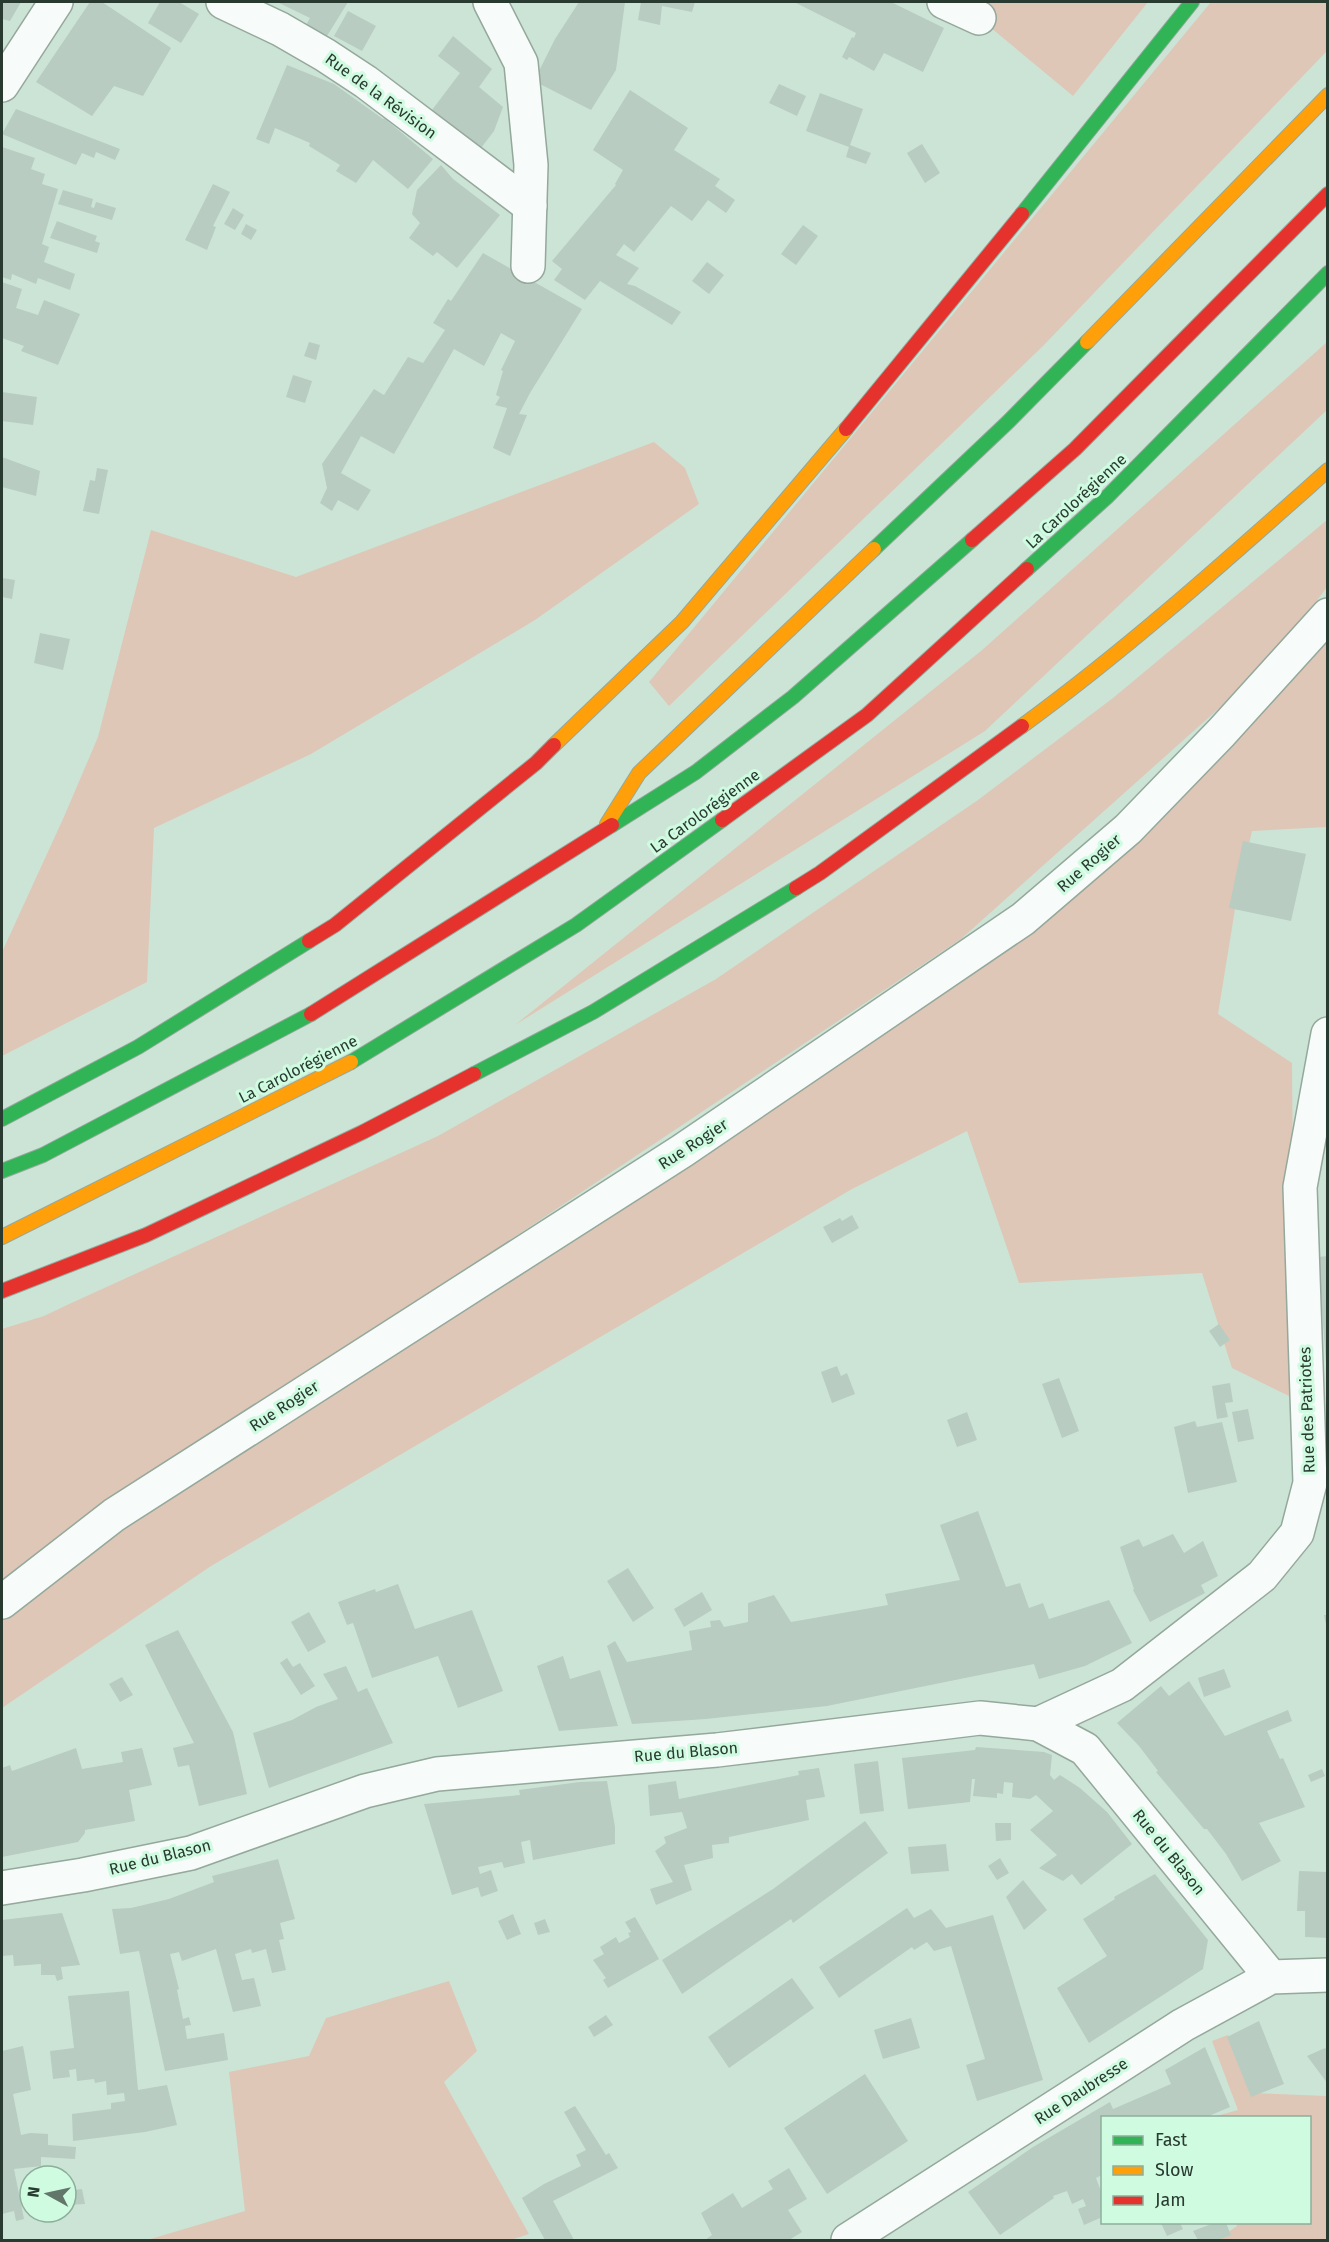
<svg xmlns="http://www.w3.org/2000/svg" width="1329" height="2242" viewBox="0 0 1329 2242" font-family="'Fira Sans',sans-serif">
  <rect width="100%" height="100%" fill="#cce4d6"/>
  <g fill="#dec7b6">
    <path d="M944,2H1148L1073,96L979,18Z"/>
    <path d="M1211,2H1327V51L1043,346L669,706L649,682Z"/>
    <path d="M1327,342V410L985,731L515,1025L981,651Z"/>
    <path d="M654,442L685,468L699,504L535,620L311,754L154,828L147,982L2,1056V952L63,819L98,737L151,530L296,577Z"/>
    <path d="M1327,520V587L1273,660L961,939L444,1284L123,1509L950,970L1204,751L1327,615V827L1252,831L1236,903L1218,1014L1292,1063L1295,1399L1232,1368L1202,1273L1019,1283L967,1131L852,1189L211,1566L2,1708V1619L12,1608L2,1602V1329L44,1316L67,1305L438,1136L716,979L978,800L1113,698Z"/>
    <path d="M449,1981L477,2051L444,2082L529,2234L511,2240H147L245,2211L229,2072L309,2056L326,2018Z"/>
    <path d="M1228,2035L1252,2093L1327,2096V2240H1217L1237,2226L1236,2223L1310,2222V2118L1213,2117L1238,2110L1212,2041Z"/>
  </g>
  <g fill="#b8ccc1">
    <path d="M2,2H21L10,21L2,19Z"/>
    <path d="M90,2H102L171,48L143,96L114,86L92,116L36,82Z"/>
    <path d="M160,2H179L199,14L181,43L148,23Z"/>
    <path d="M277,2H348L327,36L305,27L310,18Z"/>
    <path d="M579,2H625L616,70L591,110L534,81L555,39Z"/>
    <path d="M641,2H695L692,12L662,6L660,25L638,20Z"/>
    <path d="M794,2H891L944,28L923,72L884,53L874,71L849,57L847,60L842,57L852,37L854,38L856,33Z"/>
    <path d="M348,11L376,26L362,51L334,36Z"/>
    <path d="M453,36L492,69L479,87L503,107L494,131L481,148L432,110L460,73L438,56Z"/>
    <path d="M287,65L334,84L383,119L384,118L433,159L408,189L373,160L356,183L336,171L340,165L309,146L310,143L275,128L269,144L256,139Z"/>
    <path d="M779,84L806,96L797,116L769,103Z"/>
    <path d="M630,90L688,128L674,150L720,179L715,186L735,200L726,213L708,200L692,221L671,206L634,252L624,244L616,255L639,268L627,284L635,286L681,312L672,325L600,281L585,300L554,280L562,269L552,261L616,185L615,184L623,170L593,150Z"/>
    <path d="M820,93L863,109L850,145L871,153L866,164L846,157L849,147L806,131Z"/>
    <path d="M16,109L120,149L115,160L96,152L94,158L82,153L76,165L2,134Z"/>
    <path d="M922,144L940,173L925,183L907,153Z"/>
    <path d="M2,147L35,158L31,169L45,174L42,184L58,189L42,244L49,247L44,262L75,274L70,290L38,278L36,284L12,274L11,280L2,277Z"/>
    <path d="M441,165L453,179L500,215L457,268L437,252L433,256L409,238L420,223L412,214L417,190Z"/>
    <path d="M213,184L230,192L213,226L216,227L207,250L185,240Z"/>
    <path d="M63,190L93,199L91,207L94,208L96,202L116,208L112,220L58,204Z"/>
    <path d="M233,208L244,215L235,230L224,224Z"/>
    <path d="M57,221L97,236L95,241L100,243L97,253L50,238Z"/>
    <path d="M246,224L257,230L251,240L241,234Z"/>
    <path d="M803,225L818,236L796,265L781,254Z"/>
    <path d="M483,253L582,309L530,393L519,414L527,415L510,456L493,448L507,408L495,405L500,397L496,395L503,371L501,370L515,341L501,333L484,366L454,349L394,454L361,436L341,473L371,490L358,511L338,500L332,511L320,503L327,488L322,464L374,389L384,395L408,357L423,363L445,330L433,323L448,299L451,301Z"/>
    <path d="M707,262L724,275L709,294L692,281Z"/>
    <path d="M2,282L22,289L16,308L38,315L44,300L80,314L58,365L21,351L24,346L2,338Z"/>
    <path d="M309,342L320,345L316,360L304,356Z"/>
    <path d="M293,375L312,381L305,403L286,397Z"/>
    <path d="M2,392L37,397L33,425L2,421Z"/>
    <path d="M2,457L40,471L36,496L2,487Z"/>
    <path d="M97,468L108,470L99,514L83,511L90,480L95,481Z"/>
    <path d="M2,578L15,580L12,599L2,597Z"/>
    <path d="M40,633L70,639L63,670L34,663Z"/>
    <path d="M1243,841L1306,854L1291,921L1229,908Z"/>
    <path d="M852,1215L859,1228L832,1243L823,1227L840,1218L842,1221Z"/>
    <path d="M1328,1256V1363H1326L1318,1257Z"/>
    <path d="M1219,1324L1230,1340L1220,1347L1209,1331Z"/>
    <path d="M837,1366L841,1376L847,1373L855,1394L832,1403L821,1372Z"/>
    <path d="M1059,1378L1079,1431L1062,1438L1042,1384Z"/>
    <path d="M1230,1383L1233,1402L1225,1403L1228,1417L1217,1419L1212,1386Z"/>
    <path d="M1248,1409L1254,1439L1238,1442L1232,1412Z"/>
    <path d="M967,1412L977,1440L957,1447L947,1420Z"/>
    <path d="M1195,1421L1197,1427L1222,1422L1237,1482L1188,1493L1174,1427Z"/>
    <path d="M978,1511L1006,1587L1020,1583L1029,1608L1043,1603L1049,1619L1109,1600L1132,1643L1085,1666L1039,1679L1034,1664L827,1706L706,1719L632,1724L607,1646L615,1641L627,1662L692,1650L689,1631L711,1627L710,1621L720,1620L724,1627L748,1622V1603L774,1595L791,1622L888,1605L885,1594L960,1580L940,1525Z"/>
    <path d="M1173,1534L1184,1553L1203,1541L1218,1576L1201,1585L1205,1593L1150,1622L1133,1590L1134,1589L1120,1547L1139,1539L1143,1547Z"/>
    <path d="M628,1568L654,1608L633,1622L607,1581Z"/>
    <path d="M398,1584L415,1629L472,1610L503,1691L458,1708L438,1656L372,1678L353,1623L347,1625L338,1602L375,1589L376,1592Z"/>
    <path d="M702,1592L712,1610L684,1627L674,1609Z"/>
    <path d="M309,1612L326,1642L308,1652L291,1622Z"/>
    <path d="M1324,1615H1328V1629H1327Z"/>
    <path d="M178,1630L233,1732L247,1794L199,1806L189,1765L178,1767L173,1748L194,1743L145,1645Z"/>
    <path d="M563,1656L570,1679L600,1670L618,1726L559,1731L537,1666Z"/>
    <path d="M287,1658L293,1667L300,1663L315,1686L301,1695L280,1663Z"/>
    <path d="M346,1666L358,1692L367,1688L393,1743L269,1788L253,1733L292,1720L316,1707L338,1699L323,1674Z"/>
    <path d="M1224,1669L1231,1687L1204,1697L1198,1678Z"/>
    <path d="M122,1677L133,1695L120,1702L109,1684Z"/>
    <path d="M1189,1681L1225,1736L1288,1710L1292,1721L1267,1731L1280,1759L1283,1758L1305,1807L1259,1823L1281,1861L1242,1881L1226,1854L1207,1829H1204L1156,1772L1158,1771L1139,1746L1117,1723L1161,1686L1169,1696Z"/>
    <path d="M976,1747L1044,1752L1052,1755L1050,1775L1054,1780L1060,1775L1080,1788L1107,1812L1132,1844L1081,1885L1072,1874L1063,1881L1039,1868L1057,1855L1030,1830L1053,1811L1036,1795L1030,1799L1012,1797L1013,1783L1004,1782L1003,1794L997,1793V1798L973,1796L975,1779H972L970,1802L908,1809L902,1758L975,1750Z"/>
    <path d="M76,1748L82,1769L123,1762L121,1752L142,1748L152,1785L129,1790L135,1821L85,1830V1833L78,1842L2,1857V1768L10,1765L12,1771Z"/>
    <path d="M878,1761L884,1811L860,1814L854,1764Z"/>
    <path d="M819,1768L825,1797L806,1800L809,1820L729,1837V1843L712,1845L713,1858L684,1865L692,1890L656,1905L650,1889L673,1882L655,1851L666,1843L664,1837L687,1828L682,1812L650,1816L648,1785L676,1781L679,1799L799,1775L798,1771Z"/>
    <path d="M1322,1769L1325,1776L1311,1782L1308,1775Z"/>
    <path d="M607,1781L615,1827V1844L533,1860L530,1840L521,1842L525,1863L504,1868L502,1862L478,1867L480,1874L491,1870L498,1891L481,1897L478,1887L452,1895L424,1804L520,1795L519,1790L580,1782Z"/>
    <path d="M865,1821L888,1853L793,1923L791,1919L682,1994L662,1960L773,1889Z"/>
    <path d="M995,1823H1011V1840L996,1841Z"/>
    <path d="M946,1844L949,1871L911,1874L908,1847Z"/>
    <path d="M1000,1858L1009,1873L997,1880L988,1866Z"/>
    <path d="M278,1859L295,1919L280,1923L284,1939L279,1940L286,1970L272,1973L266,1949L252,1953L251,1949L235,1954L242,1980L254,1978L261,2006L233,2012L216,1949L182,1961L179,1952L170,1954L179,1989L177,1990L183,2019L189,2017L191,2025L185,2026L187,2039L224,2033L228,2060L165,2071L139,1951L120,1954L112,1909L131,1908L169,1899L214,1882L212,1876Z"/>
    <path d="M1299,1871L1328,1872V1938L1305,1937V1911H1297Z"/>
    <path d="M1155,1874L1208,1940L1203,1969L1089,2043L1057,1988L1107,1956L1083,1919L1115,1899L1114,1897Z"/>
    <path d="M1023,1880L1047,1910L1024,1930L1006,1897Z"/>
    <path d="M907,1908L914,1918L931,1909L946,1928L993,1915L1043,2080L977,2101L966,2065L985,2059L951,1946L934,1951L927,1942L914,1950L912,1947L839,1998L819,1967Z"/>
    <path d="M62,1913L80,1965L61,1967L63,1979L57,1981L55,1975H41V1964L14,1966L13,1955L2,1956V1920Z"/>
    <path d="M513,1914L521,1934L507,1940L498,1921Z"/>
    <path d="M635,1917L659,1959L608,1988L603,1980L606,1978L593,1960L604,1954L600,1947L616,1937L619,1943L630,1937L628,1933L631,1932L625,1922Z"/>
    <path d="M545,1919L550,1932L538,1935L534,1923Z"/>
    <path d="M792,1978L814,2008L729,2068L708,2037Z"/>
    <path d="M129,1991L138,2090L167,2085L177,2125L145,2132L73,2141L72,2114L111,2109V2103L125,2101L124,2093L107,2095L106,2081L95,2083L94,2079L77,2081L76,2069L69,2070L70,2077L53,2079L50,2051L74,2048L68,1996Z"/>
    <path d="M606,2015L613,2025L594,2037L588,2027Z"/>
    <path d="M911,2018L920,2048L883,2059L874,2030Z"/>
    <path d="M1259,2021L1284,2084L1251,2097L1227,2037Z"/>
    <path d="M23,2046L31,2090L13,2094L21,2135L30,2133L48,2134V2145L76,2147L75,2159L41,2157V2166L14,2169L24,2219L16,2221L14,2211L2,2214V2051Z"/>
    <path d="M1205,2047L1230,2107L1204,2118H1102V2175L1096,2178L1102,2194L1100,2218L1084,2225L1078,2209L1086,2206L1083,2199L1072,2204L1067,2191L1053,2196L1054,2198L1000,2235L968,2192L1033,2147L1110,2102L1113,2109L1171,2084L1165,2070Z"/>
    <path d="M1325,2048L1328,2052V2084L1307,2056Z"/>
    <path d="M865,2074L908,2141L827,2194L784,2128Z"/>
    <path d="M575,2106L606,2155L609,2153L618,2168L553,2201L574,2240H545L522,2198L544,2184L581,2166L576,2155L586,2150L564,2112Z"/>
    <path d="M789,2168L807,2199L788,2210L802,2232L789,2240H705L712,2235L701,2213L733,2193L742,2208L773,2189L768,2181Z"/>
    <path d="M82,2189L85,2204L66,2205V2191Z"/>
    <path d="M1161,2223H1180L1183,2229L1167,2236Z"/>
    <path d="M1214,2223H1226L1231,2235L1218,2240H1198L1193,2231Z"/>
  </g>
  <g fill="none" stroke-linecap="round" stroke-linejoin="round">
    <g stroke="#94a89c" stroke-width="36">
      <g id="street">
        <path d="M223,2L280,29L325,55L366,82L530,206"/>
        <path d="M490,2L521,63L531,165L528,266"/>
        <path d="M944,2L979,18"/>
        <path d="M2,85L56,2"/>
        <path d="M2,1602L114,1515L682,1151L1023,919L1128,829L1221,733L1328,615"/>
        <path d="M1038,1724L1122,1685L1262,1576L1297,1533L1310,1483L1300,1187L1328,1034"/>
        <path d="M2,1888L83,1875L191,1853L365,1791L437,1774L717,1750L980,1718L1038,1724L1085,1749L1271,1977"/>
        <path d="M848,2240L1183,2025L1271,1977L1328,1975"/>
      </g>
    </g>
    <g stroke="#94a89c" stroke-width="16">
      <g id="fast">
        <path d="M1022,214L1192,2"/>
        <path d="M874,549L1008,422L1087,342"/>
        <path d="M1027,569L1108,496L1328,273"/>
        <path d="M612,825L696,772L793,697L972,540"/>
        <path d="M351,1062L576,925L722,820"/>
        <path d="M474,1074L593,1012L796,888"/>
        <path d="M2,1119L138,1047L309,941"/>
        <path d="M2,1171L43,1155L311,1014"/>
      </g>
    </g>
    <g stroke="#94a89c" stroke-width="16">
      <g id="slow">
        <path d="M1087,342L1328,95"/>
        <path d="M1022,726C1129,648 1229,558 1328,470"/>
        <path d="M554,745L682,622L846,429"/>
        <path d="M607,824L639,773L874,549"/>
        <path d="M2,1237L351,1062"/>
      </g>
    </g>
    <g stroke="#94a89c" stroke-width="16">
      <g id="jam">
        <path d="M846,429L1022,214"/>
        <path d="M972,540L1075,449L1328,194"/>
        <path d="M722,820L867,715L1027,569"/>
        <path d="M796,888L820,873L1022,726"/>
        <path d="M309,941L335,925L536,763L554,745"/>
        <path d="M311,1014L612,825"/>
        <path d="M2,1291L146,1235L363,1132L474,1074"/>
      </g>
    </g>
    <use href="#street" stroke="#f7fbf9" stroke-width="33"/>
    <use href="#fast" stroke="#30b455" stroke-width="14"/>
    <use href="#slow" stroke="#ff9f0a" stroke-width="14"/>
    <use href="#jam" stroke="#e5322d" stroke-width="14"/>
  </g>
  <g text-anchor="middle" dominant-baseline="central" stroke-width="6" stroke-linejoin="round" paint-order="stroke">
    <g font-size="16" fill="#293a30" stroke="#cffbe1">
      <text transform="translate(381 96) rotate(36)">Rue de la Révision</text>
      <text transform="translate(1076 501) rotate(-43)">La Carolorégienne</text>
      <text transform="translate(705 811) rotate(-36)">La Carolorégienne</text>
      <text transform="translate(1089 863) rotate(-41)">Rue Rogier</text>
      <text transform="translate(298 1069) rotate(-27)">La Carolorégienne</text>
      <text transform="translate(693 1144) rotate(-33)">Rue Rogier</text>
      <text transform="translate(284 1406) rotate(-33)">Rue Rogier</text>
      <text transform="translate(1307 1410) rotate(-92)">Rue des Patriotes</text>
      <text transform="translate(686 1752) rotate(-5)">Rue du Blason</text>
      <text transform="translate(1169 1852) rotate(51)">Rue du Blason</text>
      <text transform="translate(160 1857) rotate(-14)">Rue du Blason</text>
      <text transform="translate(1081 2091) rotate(-33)">Rue Daubresse</text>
    </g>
  </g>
  <rect width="1329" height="2242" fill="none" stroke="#293a30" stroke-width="6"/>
  <rect x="1101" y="2116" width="210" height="108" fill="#cffbe1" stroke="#8dae9a" stroke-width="1.5"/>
  <rect x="1113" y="2136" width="30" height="9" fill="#30b455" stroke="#8dae9a" stroke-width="1.5"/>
  <text x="1155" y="2146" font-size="18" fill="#293a30">Fast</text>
  <rect x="1113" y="2166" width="30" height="9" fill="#ff9f0a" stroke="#8dae9a" stroke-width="1.5"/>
  <text x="1155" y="2176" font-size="18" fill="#293a30">Slow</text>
  <rect x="1113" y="2196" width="30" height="9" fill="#e5322d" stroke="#8dae9a" stroke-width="1.5"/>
  <text x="1155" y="2206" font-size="18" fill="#293a30">Jam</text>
  <g transform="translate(48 2194) rotate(278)"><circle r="28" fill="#cffbe1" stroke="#8dae9a" stroke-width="1.5"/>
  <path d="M0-4.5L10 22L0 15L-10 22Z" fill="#62766a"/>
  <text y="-9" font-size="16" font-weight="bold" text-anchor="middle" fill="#293a30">N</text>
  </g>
</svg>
